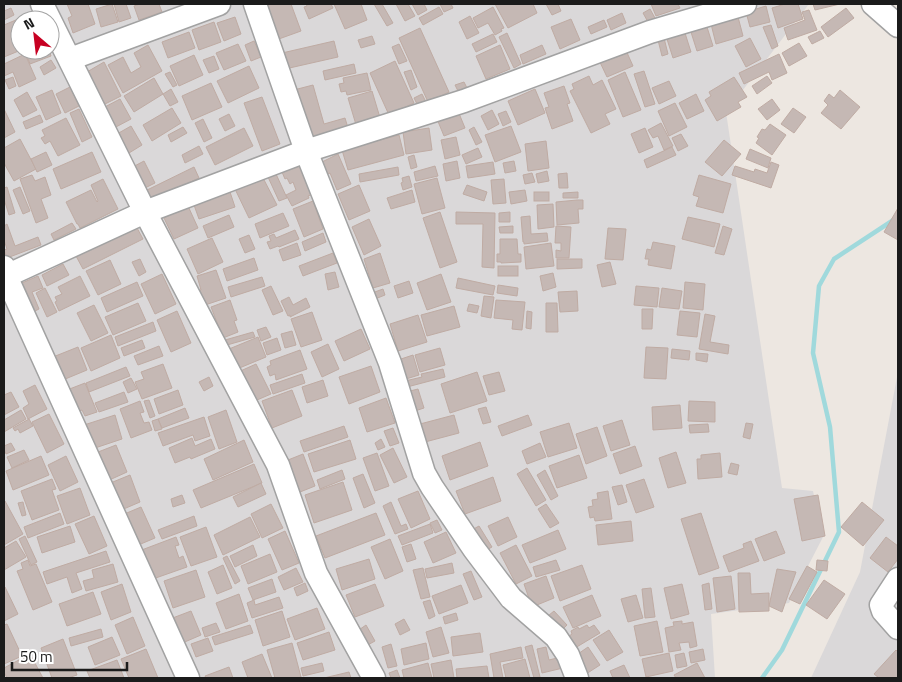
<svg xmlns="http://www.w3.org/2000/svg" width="902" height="682" viewBox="0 0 902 682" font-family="'Titillium Web',sans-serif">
  <rect width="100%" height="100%" fill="#ede7e1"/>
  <g fill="#dad8d9" fill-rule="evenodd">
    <path d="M4,4H809L726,112L782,488L813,491L823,537L789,603L711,614L715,678H4ZM20,20H50V50H20Z"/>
    <path d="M898,372V678H811L860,572Z"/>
  </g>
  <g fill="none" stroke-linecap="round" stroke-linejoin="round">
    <path stroke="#a0d9dc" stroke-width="4.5" d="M762,678L782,650L839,532L830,427L813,353L819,286L834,259L898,217"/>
  </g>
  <g fill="#c5b8b4" stroke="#bfaba3">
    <path d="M67,4H88L95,24L73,33L68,18L72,16Z"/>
    <path d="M112,4L118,22L101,27L96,9Z"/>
    <path d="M114,4H126L131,18L119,22Z"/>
    <path d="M140,4H159L162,12L139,20L134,6Z"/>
    <path d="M263,4H291L301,31L276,40Z"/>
    <path d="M306,4H331L333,8L309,19L304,7L307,6Z"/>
    <path d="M334,4H361L367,20L345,29Z"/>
    <path d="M374,4H382L393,23L387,26Z"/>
    <path d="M396,4H408L415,16L405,21Z"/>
    <path d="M412,4H424L427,10L418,15Z"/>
    <path d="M440,4H451L453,8L444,12Z"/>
    <path d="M495,4H533L537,13L508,28Z"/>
    <path d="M546,4H558L561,11L552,15Z"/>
    <path d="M651,4H678L680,8L656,16Z"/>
    <path d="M785,4H798L803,19L778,28L772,8Z"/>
    <path d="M813,4H840L815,10Z"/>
    <path d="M766,6L770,22L750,27L746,12Z"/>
    <path d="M439,7L443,14L423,25L419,18Z"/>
    <path d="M493,7L504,28L501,29L502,31L495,35L488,23L478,28L473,18Z"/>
    <path d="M11,8L14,15L4,20V11Z"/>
    <path d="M846,8L854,18L828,37L821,27Z"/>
    <path d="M650,9L655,18L648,22L643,13Z"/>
    <path d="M809,10L817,30L788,40L784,28L805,20L802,12Z"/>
    <path d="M622,13L626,23L611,30L607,20Z"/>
    <path d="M470,16L479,33L467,39L459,22Z"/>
    <path d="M23,17L24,20H20V50H21L4,57V25Z"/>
    <path d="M235,17L241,34L224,41L217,23Z"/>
    <path d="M738,17L743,36L716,44L711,24Z"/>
    <path d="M571,19L580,40L560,49L551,27Z"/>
    <path d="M604,20L607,27L591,34L588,27Z"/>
    <path d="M214,22L221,42L199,50L192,30Z"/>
    <path d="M706,24L713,46L697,51L690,29Z"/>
    <path d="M771,25L778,46L772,49L763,27Z"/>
    <path d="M420,28L449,92L428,102L399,38Z"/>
    <path d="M684,30L691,52L673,58L666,36Z"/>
    <path d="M820,31L824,38L812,44L808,37Z"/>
    <path d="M189,32L195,48L168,58L162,42Z"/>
    <path d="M507,33L521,64L514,68L499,37Z"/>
    <path d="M493,34L497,42L476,52L472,44Z"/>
    <path d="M372,36L375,44L361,48L358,40Z"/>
    <path d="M664,38L668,54L662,56L658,40Z"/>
    <path d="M750,38L761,59L746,67L735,46Z"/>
    <path d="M254,41L261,57L251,61L245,45Z"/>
    <path d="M334,41L338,57L285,69L282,53Z"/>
    <path d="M799,43L807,56L789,66L782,53Z"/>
    <path d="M238,44L246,61L224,70L216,53Z"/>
    <path d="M399,44L407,61L399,64L392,47Z"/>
    <path d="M148,45L162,71L123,93L108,65L123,57L131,73L141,67L134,53Z"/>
    <path d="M500,45L510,69L486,79L476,56Z"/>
    <path d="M542,45L546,54L523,64L520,55Z"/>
    <path d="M624,46L633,66L607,77L598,58Z"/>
    <path d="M42,50H49L51,56L30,64L27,56Z"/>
    <path d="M25,54L36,79L19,87L13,72L4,76V64Z"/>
    <path d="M779,54L787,73L772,80L769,72L744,84L739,73Z"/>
    <path d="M194,55L203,75L179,86L170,66Z"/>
    <path d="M214,56L219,69L209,73L203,60Z"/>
    <path d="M51,60L56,68L44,75L40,67Z"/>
    <path d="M395,61L414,103L389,115L370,73Z"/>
    <path d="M104,62L121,96L105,104L87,72Z"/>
    <path d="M354,64L356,73L325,80L323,71Z"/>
    <path d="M249,66L259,88L228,103L217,81Z"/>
    <path d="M411,70L417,87L411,90L404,72Z"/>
    <path d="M644,71L655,104L645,107L634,74Z"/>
    <path d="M170,72L177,85L173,87L165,74Z"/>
    <path d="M625,72L641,110L623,117L608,80Z"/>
    <path d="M367,73L371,90L347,95L346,91L341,92L339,84L344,83L343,78Z"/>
    <path d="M589,76L593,85L602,80L616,109L605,114L610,124L591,133L570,91L574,89L572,84Z"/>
    <path d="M767,76L772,83L757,94L752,86Z"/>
    <path d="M13,77L16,86L9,89L5,80Z"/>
    <path d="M734,77L747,97L738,102L741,107L717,121L705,100L711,96L709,92Z"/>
    <path d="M154,78L163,94L134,112L124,96Z"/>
    <path d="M669,81L676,96L659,104L652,88Z"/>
    <path d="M464,82L467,88L458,91L455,85Z"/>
    <path d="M211,83L222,107L192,120L182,96Z"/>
    <path d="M313,85L324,124L345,118L348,128L306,140L290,91Z"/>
    <path d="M564,86L570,103L567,104L573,121L552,129L545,108L549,107L544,93Z"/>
    <path d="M70,87L79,106L65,113L56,94Z"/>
    <path d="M171,89L178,102L170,106L163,94Z"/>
    <path d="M535,89L545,113L518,125L508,101Z"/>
    <path d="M52,90L61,113L46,120L36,97Z"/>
    <path d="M840,90L860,107L841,129L821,113L828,105L824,101L829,94L834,98Z"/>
    <path d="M372,91L381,121L357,128L348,98Z"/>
    <path d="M27,92L37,110L23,117L14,100Z"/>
    <path d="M422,94L427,104L419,108L414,98Z"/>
    <path d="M696,94L704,111L687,119L679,103Z"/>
    <path d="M262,97L280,144L262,151L244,103Z"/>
    <path d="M120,99L131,119L114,128L103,108Z"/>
    <path d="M772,99L780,110L767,120L758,109Z"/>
    <path d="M675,103L687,127L669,136L658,111Z"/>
    <path d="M172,108L181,123L152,141L143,125Z"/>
    <path d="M793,108L806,117L794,133L781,124Z"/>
    <path d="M4,109L15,132L4,138Z"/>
    <path d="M79,109L92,137L82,142L70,113Z"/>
    <path d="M492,110L499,124L488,130L481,116Z"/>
    <path d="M458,111L465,128L444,136L437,119Z"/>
    <path d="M506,111L511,122L503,126L498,114Z"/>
    <path d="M229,114L235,126L225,131L219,119Z"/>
    <path d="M40,115L43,122L26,129L23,122Z"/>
    <path d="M66,118L80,145L58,156L50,141L45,144L41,138L45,136L42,130Z"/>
    <path d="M203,119L212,138L204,142L195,123Z"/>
    <path d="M661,123L673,146L664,150L658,136L653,138L648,130Z"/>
    <path d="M770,124L786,135L772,155L756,143L759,138L757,137L762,129L765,130Z"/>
    <path d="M131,126L142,145L129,153L117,134Z"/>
    <path d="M511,126L521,152L495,162L485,135Z"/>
    <path d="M183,127L187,133L171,142L168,135Z"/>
    <path d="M474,127L482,142L476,145L469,130Z"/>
    <path d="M244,128L253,146L215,165L206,147Z"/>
    <path d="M429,128L432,150L406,154L403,132Z"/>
    <path d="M645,128L653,147L639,153L631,134Z"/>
    <path d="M681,134L688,146L678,151L672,138Z"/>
    <path d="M399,135L404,155L348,170L342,150Z"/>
    <path d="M456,137L460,155L445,159L441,140Z"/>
    <path d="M20,139L36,169L14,181L4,163V148Z"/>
    <path d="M724,140L741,154L722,176L705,162Z"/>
    <path d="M546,141L549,168L528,171L525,144Z"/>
    <path d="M199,146L203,154L185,163L182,155Z"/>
    <path d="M672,147L676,155L647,168L644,160Z"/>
    <path d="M478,148L482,157L466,164L462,155Z"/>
    <path d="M750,149L771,158L768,168L746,159Z"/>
    <path d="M46,152L52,165L37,172L31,159Z"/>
    <path d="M92,152L101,172L61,189L53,169Z"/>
    <path d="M338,154L351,184L337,190L330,173L324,176L318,164Z"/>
    <path d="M414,155L417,167L411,169L408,157Z"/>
    <path d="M144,161L155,183L141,190L129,169Z"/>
    <path d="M457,161L460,178L446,181L443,164Z"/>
    <path d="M514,161L516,171L505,173L503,163Z"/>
    <path d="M493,162L495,174L468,178L466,166Z"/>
    <path d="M771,162L779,165L771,188L732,175L735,166L754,172L755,169L767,173Z"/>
    <path d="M299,165L313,194L308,196L309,198L292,206L286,195L296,190L293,182L290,184L287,178L285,179L282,172Z"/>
    <path d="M435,166L438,176L416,181L414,172Z"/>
    <path d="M194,167L199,178L150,201L145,191Z"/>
    <path d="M398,167L399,175L360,182L359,174Z"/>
    <path d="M547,171L549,181L538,183L536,174Z"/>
    <path d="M532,173L535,182L525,184L523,175Z"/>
    <path d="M567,173L568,188H559L558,174Z"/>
    <path d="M276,174L287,198L279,201L268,177Z"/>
    <path d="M32,175L35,181L45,177L51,195L41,199L48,218L36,223L20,179Z"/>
    <path d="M699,175L731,184L723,213L696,206L699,197L693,195Z"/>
    <path d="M262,176L277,205L249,218L235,189Z"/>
    <path d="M409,176L412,187L403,190L401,183L403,182L402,178Z"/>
    <path d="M437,178L445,208L422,214L414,184Z"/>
    <path d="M103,179L118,209L80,228L78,224H77L66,202L91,190L97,202L98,201L91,185Z"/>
    <path d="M504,179L506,203L493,204L491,180Z"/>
    <path d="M359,185L370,211L349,220L338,194Z"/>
    <path d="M467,185L487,192L484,201L463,194Z"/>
    <path d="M7,187L15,213L9,215L4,199V188Z"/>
    <path d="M20,187L30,211L23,214L13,190Z"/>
    <path d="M412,190L415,202L391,209L387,198Z"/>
    <path d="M525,190L527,201L511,204L509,192Z"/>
    <path d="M230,192L235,207L199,219L194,205Z"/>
    <rect x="534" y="192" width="15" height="9"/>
    <path d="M578,192V198H563V193Z"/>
    <path d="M577,200H583V209H578L579,223L557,225L556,202Z"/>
    <path d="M313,201L323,229L304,237L293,209Z"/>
    <path d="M553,204L554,227L538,229L537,205Z"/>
    <path d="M188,206L198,228L174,239L164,218Z"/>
    <path d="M898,208V240L884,232Z"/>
    <path d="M440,212L457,262L440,268L423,218Z"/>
    <path d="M456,212L495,213L494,268L482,267L483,224H456Z"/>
    <path d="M510,212V222H499V213Z"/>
    <path d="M283,213L289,226L260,238L255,224Z"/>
    <path d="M229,215L234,227L208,238L203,226Z"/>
    <path d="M530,216L531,234L547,233L548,241L524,244V242H523L521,217Z"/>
    <path d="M688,217L720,224L714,247L682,239Z"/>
    <path d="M369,219L381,246L364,255L352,227Z"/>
    <path d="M72,223L76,229L54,240L51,234Z"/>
    <path d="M7,224L15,246L38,237L41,245L7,258L4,250L7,249L4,240V226Z"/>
    <path d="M136,226L143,239L83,269L76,256Z"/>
    <path d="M513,226V233H500L499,227Z"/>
    <path d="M556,226L571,227L569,258H556V250L561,251V243H555Z"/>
    <path d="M723,226L732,229L724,255L715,253Z"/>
    <path d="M608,228L626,229L623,260L605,259Z"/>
    <path d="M295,230L299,239L279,247L278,246L270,249L267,242L271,241L269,236L274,234L276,238Z"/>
    <path d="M323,233L326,242L305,251L302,242Z"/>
    <path d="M249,235L255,249L245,253L239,239Z"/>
    <path d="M212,238L223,262L198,274L187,249Z"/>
    <path d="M500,239H517L518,254H521V262L501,263V262H497V254H500Z"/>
    <path d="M653,242L675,246L671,269L648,265L649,259H645L647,249L651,250Z"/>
    <path d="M297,243L301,255L283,261L279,250Z"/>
    <path d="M551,243L554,266L526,269L524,247Z"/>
    <path d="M333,253L337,263L303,276L299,266Z"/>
    <path d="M380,253L390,283L373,288L364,259Z"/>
    <path d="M254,258L258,270L227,281L223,269Z"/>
    <path d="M140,259L146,272L139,276L132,262Z"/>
    <path d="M557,259H582V268L557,269Z"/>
    <path d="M110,260L121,284L98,295L86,271Z"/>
    <path d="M610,262L616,284L602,287L597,265Z"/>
    <path d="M63,264L69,275L47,286L42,275Z"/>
    <rect x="498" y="266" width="20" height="10"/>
    <path d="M216,270L226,298L205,305L194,292L201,290L197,276Z"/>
    <path d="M335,272L339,287L328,290L325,274Z"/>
    <path d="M553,273L556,287L543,291L540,276Z"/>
    <path d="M162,274L176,304L155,314L141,284Z"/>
    <path d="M441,274L451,302L427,310L417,283Z"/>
    <path d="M38,276L43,288L32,292L39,309L27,315L15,286Z"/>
    <path d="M80,276L90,296L59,311L55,302L57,301L55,297L62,294L58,287Z"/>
    <path d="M262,277L265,286L231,297L228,287Z"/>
    <path d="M458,278L495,286L493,295L456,288Z"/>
    <path d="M409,281L413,293L398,298L394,286Z"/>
    <path d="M137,282L143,296L107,312L101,298Z"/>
    <path d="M685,282L705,284L703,310L683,308Z"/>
    <path d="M498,285L518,288L517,296L497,293Z"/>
    <path d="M271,286L283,311L273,315L262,290Z"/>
    <path d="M636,286L659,288L657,307L634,305Z"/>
    <path d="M45,288L57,312L47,317L36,293Z"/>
    <path d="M662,288L682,291L679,309L659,307Z"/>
    <path d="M383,289L385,295L375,299L372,293Z"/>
    <path d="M577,291L578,311L560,312L558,292Z"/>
    <path d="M484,296L494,297L491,318L481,316Z"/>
    <path d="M289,297L293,305L306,298L310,307L290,317V315L288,316L281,301Z"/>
    <path d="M230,300L237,320L234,321L238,332L223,338L211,307Z"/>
    <path d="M496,300L525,302L522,330L512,329L513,320L494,318Z"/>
    <path d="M138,303L146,321L113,335L105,317Z"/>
    <path d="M546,303H557L558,332H546Z"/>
    <path d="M469,304L479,306L477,313L467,311Z"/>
    <path d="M94,305L108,333L91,341L77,313Z"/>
    <path d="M454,306L460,327L427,336L421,315Z"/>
    <path d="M642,309H653L652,329H642Z"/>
    <path d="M177,311L191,343L171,352L157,320Z"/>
    <path d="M527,311L532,312L531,329L526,328Z"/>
    <path d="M680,311L700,313L697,337L677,335Z"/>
    <path d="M312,312L322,340L301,347L291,319Z"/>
    <path d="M705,314L715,316L710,342L729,345L728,354L699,349Z"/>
    <path d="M418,315L427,342L398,351L390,324Z"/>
    <path d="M153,322L156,331L118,346L115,337Z"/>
    <path d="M266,327L271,337L261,341L257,330Z"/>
    <path d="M361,329L370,349L344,361L335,341Z"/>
    <path d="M292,331L296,345L285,348L281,334Z"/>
    <path d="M253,332L255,337L227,345L225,340Z"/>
    <path d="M111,335L120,358L91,371L81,348Z"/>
    <path d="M258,337L266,357L237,369L229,349Z"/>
    <path d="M277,338L281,350L267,355L263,343Z"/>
    <path d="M142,340L145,348L124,356L121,348Z"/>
    <path d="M328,344L339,369L322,377L311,352Z"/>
    <path d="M159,346L163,356L138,365L134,356Z"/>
    <path d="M78,347L87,370L58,382L48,359Z"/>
    <path d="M646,347L668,348L666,379L644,378Z"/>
    <path d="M440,348L445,365L420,372L415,355Z"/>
    <path d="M672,349L690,351L689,360L671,358Z"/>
    <path d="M300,350L307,369L276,380L275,374L270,376L267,367L271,365L270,361Z"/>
    <path d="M696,353L708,354L707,362L696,360Z"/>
    <path d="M413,355L419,375L406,379L395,361Z"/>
    <path d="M163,364L172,388L142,399L135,382L144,379L141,372Z"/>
    <path d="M256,364L271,394L250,403L236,373Z"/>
    <path d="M371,366L380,392L349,404L339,377Z"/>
    <path d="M126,367L130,376L89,392L86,383Z"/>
    <path d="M443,369L445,377L407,387L405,381L422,377L421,374Z"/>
    <path d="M477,372L487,401L450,413L441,384Z"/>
    <path d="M499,372L505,391L489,395L483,376Z"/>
    <path d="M302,374L305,383L273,394L270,385Z"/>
    <path d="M209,377L213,386L204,391L199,382Z"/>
    <path d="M131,378L137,389L128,393L123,382Z"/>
    <path d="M323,380L328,396L307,403L302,387Z"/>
    <path d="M85,383L97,412L85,416L82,410L76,412L67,390Z"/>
    <path d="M35,385L47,409L28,419L23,408L29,404L23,391Z"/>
    <path d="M418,389L424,408L415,411L410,391Z"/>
    <path d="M178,390L183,405L159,414L154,399Z"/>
    <path d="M292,390L302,416L272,428L262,401Z"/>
    <path d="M11,392L19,407L4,415V395Z"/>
    <path d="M124,392L128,402L99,412L95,403Z"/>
    <path d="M386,398L395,423L367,432L359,408Z"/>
    <path d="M149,400L155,416L150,418L144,401Z"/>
    <path d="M140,401L144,412L140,413L144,423L149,422L152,430L131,438L120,409Z"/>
    <path d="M689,401L715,402V422L688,421Z"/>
    <path d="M680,405L682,428L653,430L652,407Z"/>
    <path d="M486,407L491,422L483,424L478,409Z"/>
    <path d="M185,408L189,418L162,428L158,419Z"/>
    <path d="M21,410L26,419L4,432V420Z"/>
    <path d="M226,410L237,442L219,449L208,417Z"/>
    <path d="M49,414L64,444L47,453L32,422Z"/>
    <path d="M115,415L122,439L92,449L84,425Z"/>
    <path d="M454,415L459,433L425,442L420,424Z"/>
    <path d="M528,415L532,425L502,436L498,426Z"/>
    <path d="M204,417L210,436L195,441L193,435L163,446L158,433Z"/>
    <path d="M29,419L33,426L20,433L18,429L15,431L13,428Z"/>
    <path d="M158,419L162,429L155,431L152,421Z"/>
    <path d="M622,420L630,445L611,451L603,426Z"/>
    <path d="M569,423L577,448L548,457L540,432Z"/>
    <path d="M746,423L753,424L750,439L743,437Z"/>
    <path d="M708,424L709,432L690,433L689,425Z"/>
    <path d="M344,426L348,437L304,452L300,441Z"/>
    <path d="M597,427L607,456L586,464L576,434Z"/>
    <path d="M393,428L399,443L390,446L384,431Z"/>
    <path d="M192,438L195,446L211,439L215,449L191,459L190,457L175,463L169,448Z"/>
    <path d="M381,439L385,447L378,450L375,443Z"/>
    <path d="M244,440L253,462L213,480L204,459Z"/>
    <path d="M350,440L356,459L314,472L308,454Z"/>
    <path d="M480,442L488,466L450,480L442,456Z"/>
    <path d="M11,443L15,450L6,454L4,449V446Z"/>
    <path d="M540,443L546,457L527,464L522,451Z"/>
    <path d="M116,445L127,472L105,482L93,454Z"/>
    <path d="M635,446L642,466L620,474L613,454Z"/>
    <path d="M393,448L407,477L394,483L380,455Z"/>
    <path d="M24,450L29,460L12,468L7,457Z"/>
    <path d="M676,452L686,483L668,488L659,458Z"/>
    <path d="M377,453L389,486L375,491L363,458Z"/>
    <path d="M720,453L722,477L698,479L697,459H701V455Z"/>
    <path d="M303,454L315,486L300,492L288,460Z"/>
    <path d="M579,455L587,478L557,488L549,466Z"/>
    <path d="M41,456L49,475L13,490L6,471Z"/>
    <path d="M66,456L78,482L60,491L48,465Z"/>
    <path d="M731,463L739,465L737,475L728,473Z"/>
    <path d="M254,464L262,483L201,508L193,490Z"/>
    <path d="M527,468L546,500L536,506L517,474Z"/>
    <path d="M342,470L345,479L320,489L317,480Z"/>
    <path d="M545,470L558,496L551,500L537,475Z"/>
    <path d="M363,474L375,503L364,508L353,478Z"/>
    <path d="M130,475L140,502L119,511L108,484Z"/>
    <path d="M493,477L501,501L465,514L456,491Z"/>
    <path d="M52,479L56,489L52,490L59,510L32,520L21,491Z"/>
    <path d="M644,479L654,507L636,513L626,485Z"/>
    <path d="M343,482L352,510L314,523L305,495Z"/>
    <path d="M261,483L266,494L238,507L233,497Z"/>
    <path d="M622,485L627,502L618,505L612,487Z"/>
    <path d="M80,488L90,515L67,524L57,496Z"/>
    <path d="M418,491L430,519L411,528L398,499Z"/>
    <path d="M608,491L612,519L595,521L594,517L590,518L588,507L593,506L592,500L598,499L597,493Z"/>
    <path d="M182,495L185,503L173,507L171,499Z"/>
    <path d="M818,495L825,536L802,541L794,499Z"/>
    <path d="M5,501L23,534L4,545V502Z"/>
    <path d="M23,502L26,515L22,516L18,503Z"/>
    <path d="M391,502L401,526L406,524L408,529L395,534L383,506Z"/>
    <path d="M862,502L884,520L863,546L841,527Z"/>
    <path d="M271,504L283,528L262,538L251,514Z"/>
    <path d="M546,504L559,523L550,528L538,509Z"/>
    <path d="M141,507L155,538L136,546L122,515Z"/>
    <path d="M60,513L64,524L28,538L24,527Z"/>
    <path d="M376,513L385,535L325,558L316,536Z"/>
    <path d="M701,513L719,568L699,575L681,519Z"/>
    <path d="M94,516L107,546L89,554L75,524Z"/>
    <path d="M194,516L197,526L162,539L158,530Z"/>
    <path d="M250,517L260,537L223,555L214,535Z"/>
    <path d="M508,517L517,537L498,546L488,526Z"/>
    <path d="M437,520L442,530L435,533L430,523Z"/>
    <path d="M631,521L633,541L598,545L596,525Z"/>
    <path d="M430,524L433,533L402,545L398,536Z"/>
    <path d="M70,526L75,542L42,553L37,537Z"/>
    <path d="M479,526L492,547L483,552L470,531Z"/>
    <path d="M206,527L217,557L191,566L180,537Z"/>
    <path d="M558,530L566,549L530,563L522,545Z"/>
    <path d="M285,531L299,563L282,570L268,539Z"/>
    <path d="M776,531L785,553L764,561L755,539Z"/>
    <path d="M446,532L456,553L433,563L424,542Z"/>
    <path d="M25,536L37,562L31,565L19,539Z"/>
    <path d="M176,537L179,545L175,546L179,558L183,556L187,567L150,580L139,551Z"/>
    <path d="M886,537L898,546V559L888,572L870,558Z"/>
    <path d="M390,539L403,571L385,579L371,547Z"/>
    <path d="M16,541L26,557L4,570V548Z"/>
    <path d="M751,541L759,561L729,572L723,556L744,548L743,544Z"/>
    <path d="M411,544L416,559L407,562L402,547Z"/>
    <path d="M253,545L257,556L235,567L230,556Z"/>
    <path d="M516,545L532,576L516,584L500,553Z"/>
    <path d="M106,551L110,562L76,573L82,589L72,593L67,577L47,584L43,572Z"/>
    <path d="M270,554L277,572L248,584L241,566Z"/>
    <path d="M227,556L240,581L235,584L223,558Z"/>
    <path d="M369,559L375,579L342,590L336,569Z"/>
    <path d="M28,560L30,566L36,564L52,602L33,610L17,571L23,569L21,563Z"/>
    <path d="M556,560L560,570L536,577L533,567Z"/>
    <path d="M817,560L828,561L827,571L816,570Z"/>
    <path d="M452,563L454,573L427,578L425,569Z"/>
    <path d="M113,564L118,582L86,591L83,581L94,578L92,570Z"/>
    <path d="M223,565L232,588L217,594L208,572Z"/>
    <path d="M582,565L591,589L560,601L551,576Z"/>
    <path d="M807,566L817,572L800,604L789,599Z"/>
    <path d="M296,568L303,582L284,590L278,577Z"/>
    <path d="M423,568L430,597L421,599L413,570Z"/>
    <path d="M777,569L796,572L782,612L769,606Z"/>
    <path d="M196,570L205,597L173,608L164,581Z"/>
    <path d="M471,571L482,597L474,600L463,574Z"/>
    <path d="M738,573H750L751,594L769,593V611L739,612Z"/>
    <path d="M546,576L554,598L532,607L524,584Z"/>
    <path d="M731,576L735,609L717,612L713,578Z"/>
    <path d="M272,579L276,592L253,600L248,588Z"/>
    <path d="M824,580L845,594L827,619L806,605Z"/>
    <path d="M305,583L308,591L297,596L294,588Z"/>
    <path d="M709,583L712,609L705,610L702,585Z"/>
    <path d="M122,584L131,612L111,620L101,592Z"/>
    <path d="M375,584L384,606L355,617L346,595Z"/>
    <path d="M682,584L689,614L671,619L664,588Z"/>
    <path d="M461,585L468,603L439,614L432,596Z"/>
    <path d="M5,587L18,614L4,621V588Z"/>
    <path d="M651,588L655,617L645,618L642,589Z"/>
    <path d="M93,592L101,614L67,626L59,604Z"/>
    <path d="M239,594L248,621L226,629L216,603Z"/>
    <path d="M592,595L601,616L573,628L563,607Z"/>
    <path d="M636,595L643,618L628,622L621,599Z"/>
    <path d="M279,597L283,608L252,618L247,603L254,600L255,605Z"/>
    <path d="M430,600L435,616L429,619L423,602Z"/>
    <path d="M317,608L325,629L295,640L287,619Z"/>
    <path d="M191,611L201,635L180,644L170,619Z"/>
    <path d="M282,611L290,637L263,646L255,620Z"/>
    <path d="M554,611L567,625L563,629L543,620Z"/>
    <path d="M456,613L458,620L445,624L443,617Z"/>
    <path d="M133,617L145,646L127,654L115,625Z"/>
    <path d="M404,619L410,630L400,635L395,624Z"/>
    <path d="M657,621L663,652L640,656L634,626Z"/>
    <path d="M682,621V624L693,622L697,646L690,648L689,642L679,643L681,650L669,652L665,628L674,626L673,622Z"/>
    <path d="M216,623L220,632L205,637L202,628Z"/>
    <path d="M7,624L22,656L4,664V625Z"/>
    <path d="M250,625L253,633L215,645L212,637Z"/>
    <path d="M366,625L375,641L364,647L356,632Z"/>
    <path d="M587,625L589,628L594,625L600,633L570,651L565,639L572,634L571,631L578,627L579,629Z"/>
    <path d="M441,627L449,653L433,657L426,632Z"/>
    <path d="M101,629L103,637L71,646L69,638Z"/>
    <path d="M609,630L623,652L607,661L593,640Z"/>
    <path d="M329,632L335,650L303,660L297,643Z"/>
    <path d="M480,633L483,652L453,656L451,637Z"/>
    <path d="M112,637L120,655L95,665L88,647Z"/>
    <path d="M208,638L213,651L196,657L191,644Z"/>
    <path d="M63,639L77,675L68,678H52L41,648Z"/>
    <path d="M292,643L301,677L297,678H275L267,650Z"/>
    <path d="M426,643L429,659L404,665L401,649Z"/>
    <path d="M391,644L397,666L388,668L382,647Z"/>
    <path d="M532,645L540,677L534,678L525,647Z"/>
    <path d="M521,647L523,658L500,662L503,678H494L490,654Z"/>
    <path d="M546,647L549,660L561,657L563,668L542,673L537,649Z"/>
    <path d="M588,647L600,665L586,674L575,656Z"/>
    <path d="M146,649L158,678H129L121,659Z"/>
    <path d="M703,649L705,660L691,663L689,652Z"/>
    <path d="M896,650L898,652V678H879L874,674Z"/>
    <path d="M669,653L673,671L646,677L642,659Z"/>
    <path d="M684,653L687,666L677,668L675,655Z"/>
    <path d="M30,654L43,678H7L4,672V668Z"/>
    <path d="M262,654L272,678H248L242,662Z"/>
    <path d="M525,659L530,678H506L503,665Z"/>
    <path d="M117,660L124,678H90L87,671Z"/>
    <path d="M451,660L454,678H434L431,664Z"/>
    <path d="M322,663L324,671L303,676L301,668Z"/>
    <path d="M428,663L432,678H404L402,670Z"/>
    <path d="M697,663L705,678H676L674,675Z"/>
    <path d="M624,665L630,678H613L610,671Z"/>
    <path d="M487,666L489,678H457L456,669Z"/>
    <path d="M229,667L233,678H206L205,676Z"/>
    <path d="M397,670L400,678H391L389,673Z"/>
    <path d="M349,672L351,678H324Z"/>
  </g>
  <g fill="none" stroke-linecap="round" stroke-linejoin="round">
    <g stroke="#a2a2a2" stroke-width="25">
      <g id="minor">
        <path d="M42,4L145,212L278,465L316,573L374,678"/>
        <path d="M255,4L306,151L390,363L424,473L432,487L474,549L511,598L556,637L568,655L577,678"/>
        <path d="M873,4L898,26"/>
        <path d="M70,59L219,4"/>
        <path d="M4,267L6,276L188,678"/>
        <path d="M4,277L145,212L306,151L464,101L650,32L745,4"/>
        <path d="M898,579L881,605L883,611L898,628"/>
      </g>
    </g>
    <use href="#minor" stroke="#fff" stroke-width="22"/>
  </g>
  <rect width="902" height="682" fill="none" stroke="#1b1b1b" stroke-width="10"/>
  <g transform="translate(35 35) rotate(332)"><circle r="24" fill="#ffffff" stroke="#a4a4a4"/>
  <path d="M0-4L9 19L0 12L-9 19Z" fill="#c70022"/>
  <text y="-8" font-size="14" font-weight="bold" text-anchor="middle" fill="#1b1b1b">N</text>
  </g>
  <path d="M12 662v8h115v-8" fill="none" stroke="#1b1b1b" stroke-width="2.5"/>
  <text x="20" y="662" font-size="15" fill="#1b1b1b" stroke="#ffffff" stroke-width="4" paint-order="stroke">50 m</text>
</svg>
